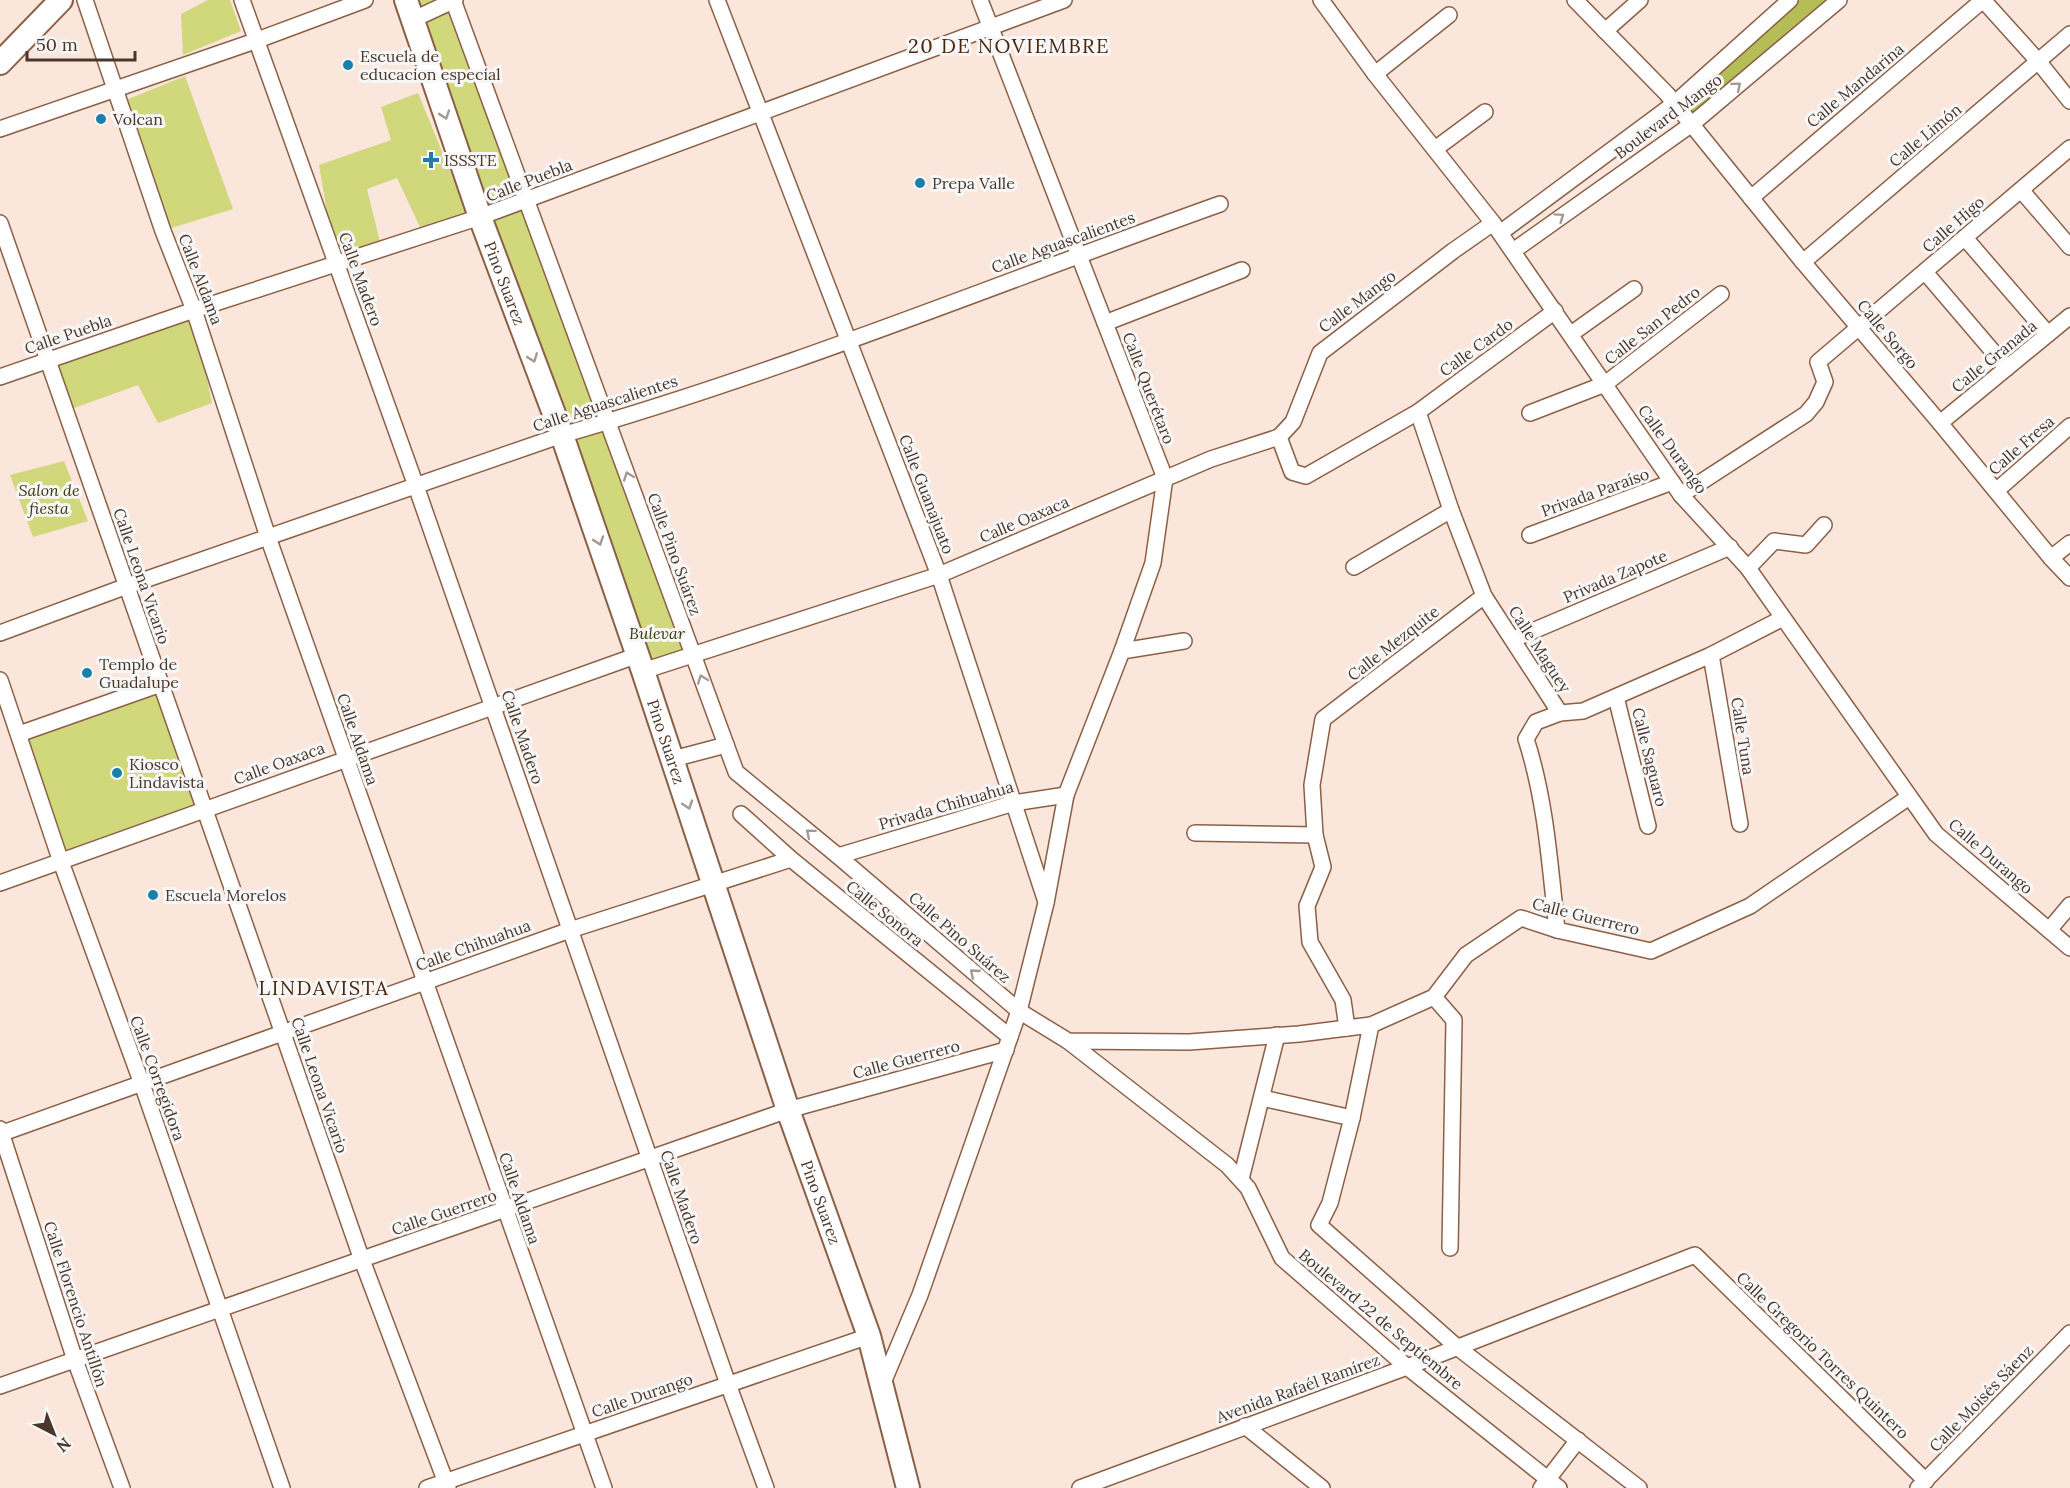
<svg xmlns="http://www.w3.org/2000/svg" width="2070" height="1488" viewBox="0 0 2070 1488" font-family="Lora,serif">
  <rect width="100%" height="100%" fill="#fae6da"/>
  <g fill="#d0d87b">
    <path d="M208,0H230L241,31L183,55L181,14Z"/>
    <path d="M406,0H453L693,654L643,671Z"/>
    <path d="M185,76L233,209L165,230L121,102Z"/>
    <path d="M418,93L468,215L420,227L397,178L367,189L381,246L335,260L319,165L391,140L381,107Z"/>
    <path d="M193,310L212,403L158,423L138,385L66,411L48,362Z"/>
    <path d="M64,461L88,521L33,537L10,475Z"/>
    <path d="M161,684L204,807L63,858L19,734Z"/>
  </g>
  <path fill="#b5bd56" d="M1790,0H1839L1692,124L1675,103Z"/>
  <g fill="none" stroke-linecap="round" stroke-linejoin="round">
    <g stroke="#8b6046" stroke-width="18">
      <g id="street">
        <path d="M85,0L163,231L194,310L268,537L604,1488"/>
        <path d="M242,0L416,486L728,1384L766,1488"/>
        <path d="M453,0L736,772L838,856L1019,1011L1068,1041L1189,1042L1299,1034L1371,1025L1434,997L1466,955L1521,918L1557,930L1651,951L1750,906L1909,797"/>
        <path d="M717,0L939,575L1046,902"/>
        <path d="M1321,0L1375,74L1493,223L1681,495L1748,568L1936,834L2070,948"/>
        <path d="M1575,0L1667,94L1803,262L1940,423L2051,558L2070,578"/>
        <path d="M1983,0L2038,61L2070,101"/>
        <path d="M412,20L455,0"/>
        <path d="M1605,31L1640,0"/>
        <path d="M1375,74L1449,15"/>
        <path d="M0,129L255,41L365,0"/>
        <path d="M1435,149L1485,112"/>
        <path d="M2021,190L2070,247"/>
        <path d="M1751,198L1983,0"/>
        <path d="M0,223L362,1260L448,1488"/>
        <path d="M1500,233L1675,103L1790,0"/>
        <path d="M1965,238L2048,334"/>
        <path d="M1513,251L1692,124L1839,0"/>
        <path d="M1803,262L2070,34"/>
        <path d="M1925,272L2007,368"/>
        <path d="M1105,323L1242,270"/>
        <path d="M1571,334L1634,289"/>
        <path d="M0,377L194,310L480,217L1064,0"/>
        <path d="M1418,412L1451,510L1484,596L1560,713"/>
        <path d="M1530,413L1605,384L1721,294"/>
        <path d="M1940,423L2070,316"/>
        <path d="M1279,437L1292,472L1306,476L1418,412L1555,311"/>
        <path d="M1279,437L1293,422L1320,353L1453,251L1493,223"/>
        <path d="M1996,491L2070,426"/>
        <path d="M1681,495L1806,414L1816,402L1825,382L1818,362L2070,148"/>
        <path d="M1530,535L1672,482"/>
        <path d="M2051,558L2070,543"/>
        <path d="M1354,567L1451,510"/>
        <path d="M1748,568L1774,541L1806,545L1824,525"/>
        <path d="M0,633L127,586L562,435C786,371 1001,282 1220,204"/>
        <path d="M1514,639L1730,547"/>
        <path d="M1122,651L1184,641"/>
        <path d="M1711,655L1740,824"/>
        <path d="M643,671L939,575L1211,459L1279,437"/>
        <path d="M0,680L61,862L142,1084L282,1488"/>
        <path d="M1616,697L1648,826"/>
        <path d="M19,734L161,684"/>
        <path d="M673,759L726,745"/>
        <path d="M741,814L791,859L1010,1037"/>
        <path d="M1195,833L1315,835"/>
        <path d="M838,856L1014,803L1066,795"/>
        <path d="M0,883L638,655"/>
        <path d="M1557,930C1550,866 1546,801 1526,739L1536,722L1560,713L1583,711L1711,655L1783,618"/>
        <path d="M2049,930L2070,905"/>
        <path d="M1434,997L1454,1020L1450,1248"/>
        <path d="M1371,1025L1352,1118L1330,1203L1319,1225L1457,1347L1639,1488"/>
        <path d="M1347,1028L1343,1000L1310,942L1307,906L1323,867L1315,835L1312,785L1323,719L1484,596"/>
        <path d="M1068,1041L1227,1165L1248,1188L1282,1258L1407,1367L1559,1488"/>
        <path d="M1262,1098L1352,1118"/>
        <path d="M0,1129L75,1360L122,1488"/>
        <path d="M0,1134L570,930L791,859"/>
        <path d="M1241,1179L1277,1035"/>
        <path d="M882,1385L920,1295L1019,1011L1046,903L1066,795L1122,651L1153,563L1165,478L980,0"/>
        <path d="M0,1386L788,1110L1006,1050"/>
        <path d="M1245,1426L1322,1488"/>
        <path d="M427,1488L869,1336"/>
        <path d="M1080,1488L1407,1367L1695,1255L1926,1481"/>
        <path d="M1541,1488L1578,1440"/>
        <path d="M1918,1488L2070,1333"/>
      </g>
    </g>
    <g stroke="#8b6046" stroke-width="26">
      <g id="secondary">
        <path id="s1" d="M406,0L480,217L562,435L643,671L788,1110L869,1336L908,1488"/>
        <path d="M0,63L61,0"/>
      </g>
    </g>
    <use href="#street" stroke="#fff" stroke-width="15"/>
    <use href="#secondary" stroke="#fff" stroke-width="22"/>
  </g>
  <defs><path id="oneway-chevron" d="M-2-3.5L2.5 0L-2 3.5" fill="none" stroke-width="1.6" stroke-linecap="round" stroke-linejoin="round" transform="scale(1.5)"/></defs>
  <g stroke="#a49a94">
    <use href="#oneway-chevron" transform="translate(1737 86) rotate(-40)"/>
    <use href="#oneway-chevron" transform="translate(445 115) rotate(71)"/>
    <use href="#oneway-chevron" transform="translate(1560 217) rotate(-35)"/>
    <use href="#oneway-chevron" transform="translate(533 358) rotate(69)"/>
    <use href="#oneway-chevron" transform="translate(628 476) rotate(-110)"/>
    <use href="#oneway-chevron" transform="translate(599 541) rotate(71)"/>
    <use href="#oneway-chevron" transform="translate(702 679) rotate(-110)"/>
    <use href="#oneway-chevron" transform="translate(688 805) rotate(72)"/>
    <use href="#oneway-chevron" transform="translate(810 833) rotate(-140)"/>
    <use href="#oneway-chevron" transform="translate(974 973) rotate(-139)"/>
  </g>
  <g fill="#1a7faa" stroke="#f7f7f7" stroke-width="2">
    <circle cx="348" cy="65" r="6"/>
    <circle cx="101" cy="119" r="6"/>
    <path d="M428 151h6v6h6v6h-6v6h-6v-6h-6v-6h6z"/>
    <circle cx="920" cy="183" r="6"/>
    <circle cx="87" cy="673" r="6"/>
    <circle cx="117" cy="773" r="6"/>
    <circle cx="153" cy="895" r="6"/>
  </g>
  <g text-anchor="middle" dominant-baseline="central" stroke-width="6" stroke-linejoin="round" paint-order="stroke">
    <g font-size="16" fill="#4a362a" stroke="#f7f7f7" text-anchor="start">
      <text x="360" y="56">Escuela de<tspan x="360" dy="18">educacion especial</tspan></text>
      <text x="113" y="119">Volcan</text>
      <text x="444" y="160">ISSSTE</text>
      <text x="932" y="183">Prepa Valle</text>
      <text x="99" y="664">Templo de<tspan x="99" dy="18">Guadalupe</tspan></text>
      <text x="129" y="764">Kiosco<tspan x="129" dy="18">Lindavista</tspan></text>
      <text x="165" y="895">Escuela Morelos</text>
    </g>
    <g font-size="16" fill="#4a362a" stroke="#f7f7f7">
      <text transform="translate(1855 85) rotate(-40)">Calle Mandarina</text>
      <text transform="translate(1668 116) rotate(-37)">Boulevard Mango</text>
      <text transform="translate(1925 135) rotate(-40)">Calle Limón</text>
      <text transform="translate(529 180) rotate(-21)">Calle Puebla</text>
      <text transform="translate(1953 224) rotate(-41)">Calle Higo</text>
      <text transform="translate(1063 242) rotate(-20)">Calle Aguascalientes</text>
      <text transform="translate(201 279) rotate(69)">Calle Aldama</text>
      <text transform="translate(361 279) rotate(70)">Calle Madero</text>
      <text stroke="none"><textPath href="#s1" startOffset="300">Pino Suarez</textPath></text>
      <text transform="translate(1357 301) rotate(-37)">Calle Mango</text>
      <text transform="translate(1652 325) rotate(-38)">Calle San Pedro</text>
      <text transform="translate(68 334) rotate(-19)">Calle Puebla</text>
      <text transform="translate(1888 334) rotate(50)">Calle Sorgo</text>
      <text transform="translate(1476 347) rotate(-36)">Calle Cardo</text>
      <text transform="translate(1994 356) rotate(-39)">Calle Granada</text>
      <text transform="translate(1149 388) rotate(69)">Calle Querétaro</text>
      <text transform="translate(605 403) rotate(-18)">Calle Aguascalientes</text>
      <text transform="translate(2021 445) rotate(-41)">Calle Fresa</text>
      <text transform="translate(1673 449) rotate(54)">Calle Durango</text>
      <text transform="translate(1595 492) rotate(-20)">Privada Paraíso</text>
      <text transform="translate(927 494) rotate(69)">Calle Guanajuato</text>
      <text transform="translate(1024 519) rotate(-23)">Calle Oaxaca</text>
      <text transform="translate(675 554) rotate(70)">Calle Pino Suárez</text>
      <text transform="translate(142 576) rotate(71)">Calle Leona Vicario</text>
      <text transform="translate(1615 576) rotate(-23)">Privada Zapote</text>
      <text transform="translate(1393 643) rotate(-38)">Calle Mezquite</text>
      <text transform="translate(1540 649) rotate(57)">Calle Maguey</text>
      <text transform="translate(1743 736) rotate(81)">Calle Tuna</text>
      <text transform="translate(523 737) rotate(71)">Calle Madero</text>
      <text transform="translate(358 739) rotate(71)">Calle Aldama</text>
      <text stroke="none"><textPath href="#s1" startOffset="786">Pino Suarez</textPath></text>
      <text transform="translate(1650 757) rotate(76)">Calle Saguaro</text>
      <text transform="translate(279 763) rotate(-20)">Calle Oaxaca</text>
      <text transform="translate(946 805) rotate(-16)">Privada Chihuahua</text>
      <text transform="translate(1991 856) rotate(41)">Calle Durango</text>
      <text transform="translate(885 913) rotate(39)">Calle Sonora</text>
      <text transform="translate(1586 916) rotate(14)">Calle Guerrero</text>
      <text transform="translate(960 937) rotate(41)">Calle Pino Suárez</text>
      <text transform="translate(473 945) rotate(-20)">Calle Chihuahua</text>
      <text transform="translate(906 1059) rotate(-15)">Calle Guerrero</text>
      <text transform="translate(158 1078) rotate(70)">Calle Corregidora</text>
      <text transform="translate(320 1085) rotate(71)">Calle Leona Vicario</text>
      <text transform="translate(682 1197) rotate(71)">Calle Madero</text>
      <text transform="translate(520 1198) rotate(71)">Calle Aldama</text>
      <text stroke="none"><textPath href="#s1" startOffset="1272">Pino Suarez</textPath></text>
      <text transform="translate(444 1212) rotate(-19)">Calle Guerrero</text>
      <text transform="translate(76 1304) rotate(72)">Calle Florencio Antillón</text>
      <text transform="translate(1381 1319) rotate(40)">Boulevard 22 de Septiembre</text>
      <text transform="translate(1823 1355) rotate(44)">Calle Gregorio Torres Quintero</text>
      <text transform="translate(1298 1388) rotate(-20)">Avenida Rafaél Ramírez</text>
      <text transform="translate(642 1395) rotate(-19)">Calle Durango</text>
      <text transform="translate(1981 1398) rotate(-46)">Calle Moisés Sáenz</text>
    </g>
    <g font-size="16" font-style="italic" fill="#3a3c11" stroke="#f7f7f7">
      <text x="49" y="490">Salon de<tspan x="49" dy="18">fiesta</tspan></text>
      <text x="657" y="633">Bulevar</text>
    </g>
    <g font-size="20" letter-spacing="1.5" fill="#4b260b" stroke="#f7f7f7">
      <text x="1009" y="45">20 DE NOVIEMBRE</text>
      <text x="324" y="987">LINDAVISTA</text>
    </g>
  </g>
  <g transform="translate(54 1434) rotate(138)" stroke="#f7f7f7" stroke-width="4.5" paint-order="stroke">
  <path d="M0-4.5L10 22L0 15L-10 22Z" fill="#4a362a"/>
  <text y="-9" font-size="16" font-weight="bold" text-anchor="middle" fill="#4a362a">N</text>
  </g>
  <path d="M27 51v9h108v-9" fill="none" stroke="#4a362a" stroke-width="3"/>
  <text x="36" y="51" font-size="18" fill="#4a362a" stroke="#f7f7f7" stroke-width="4.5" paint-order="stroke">50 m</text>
</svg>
